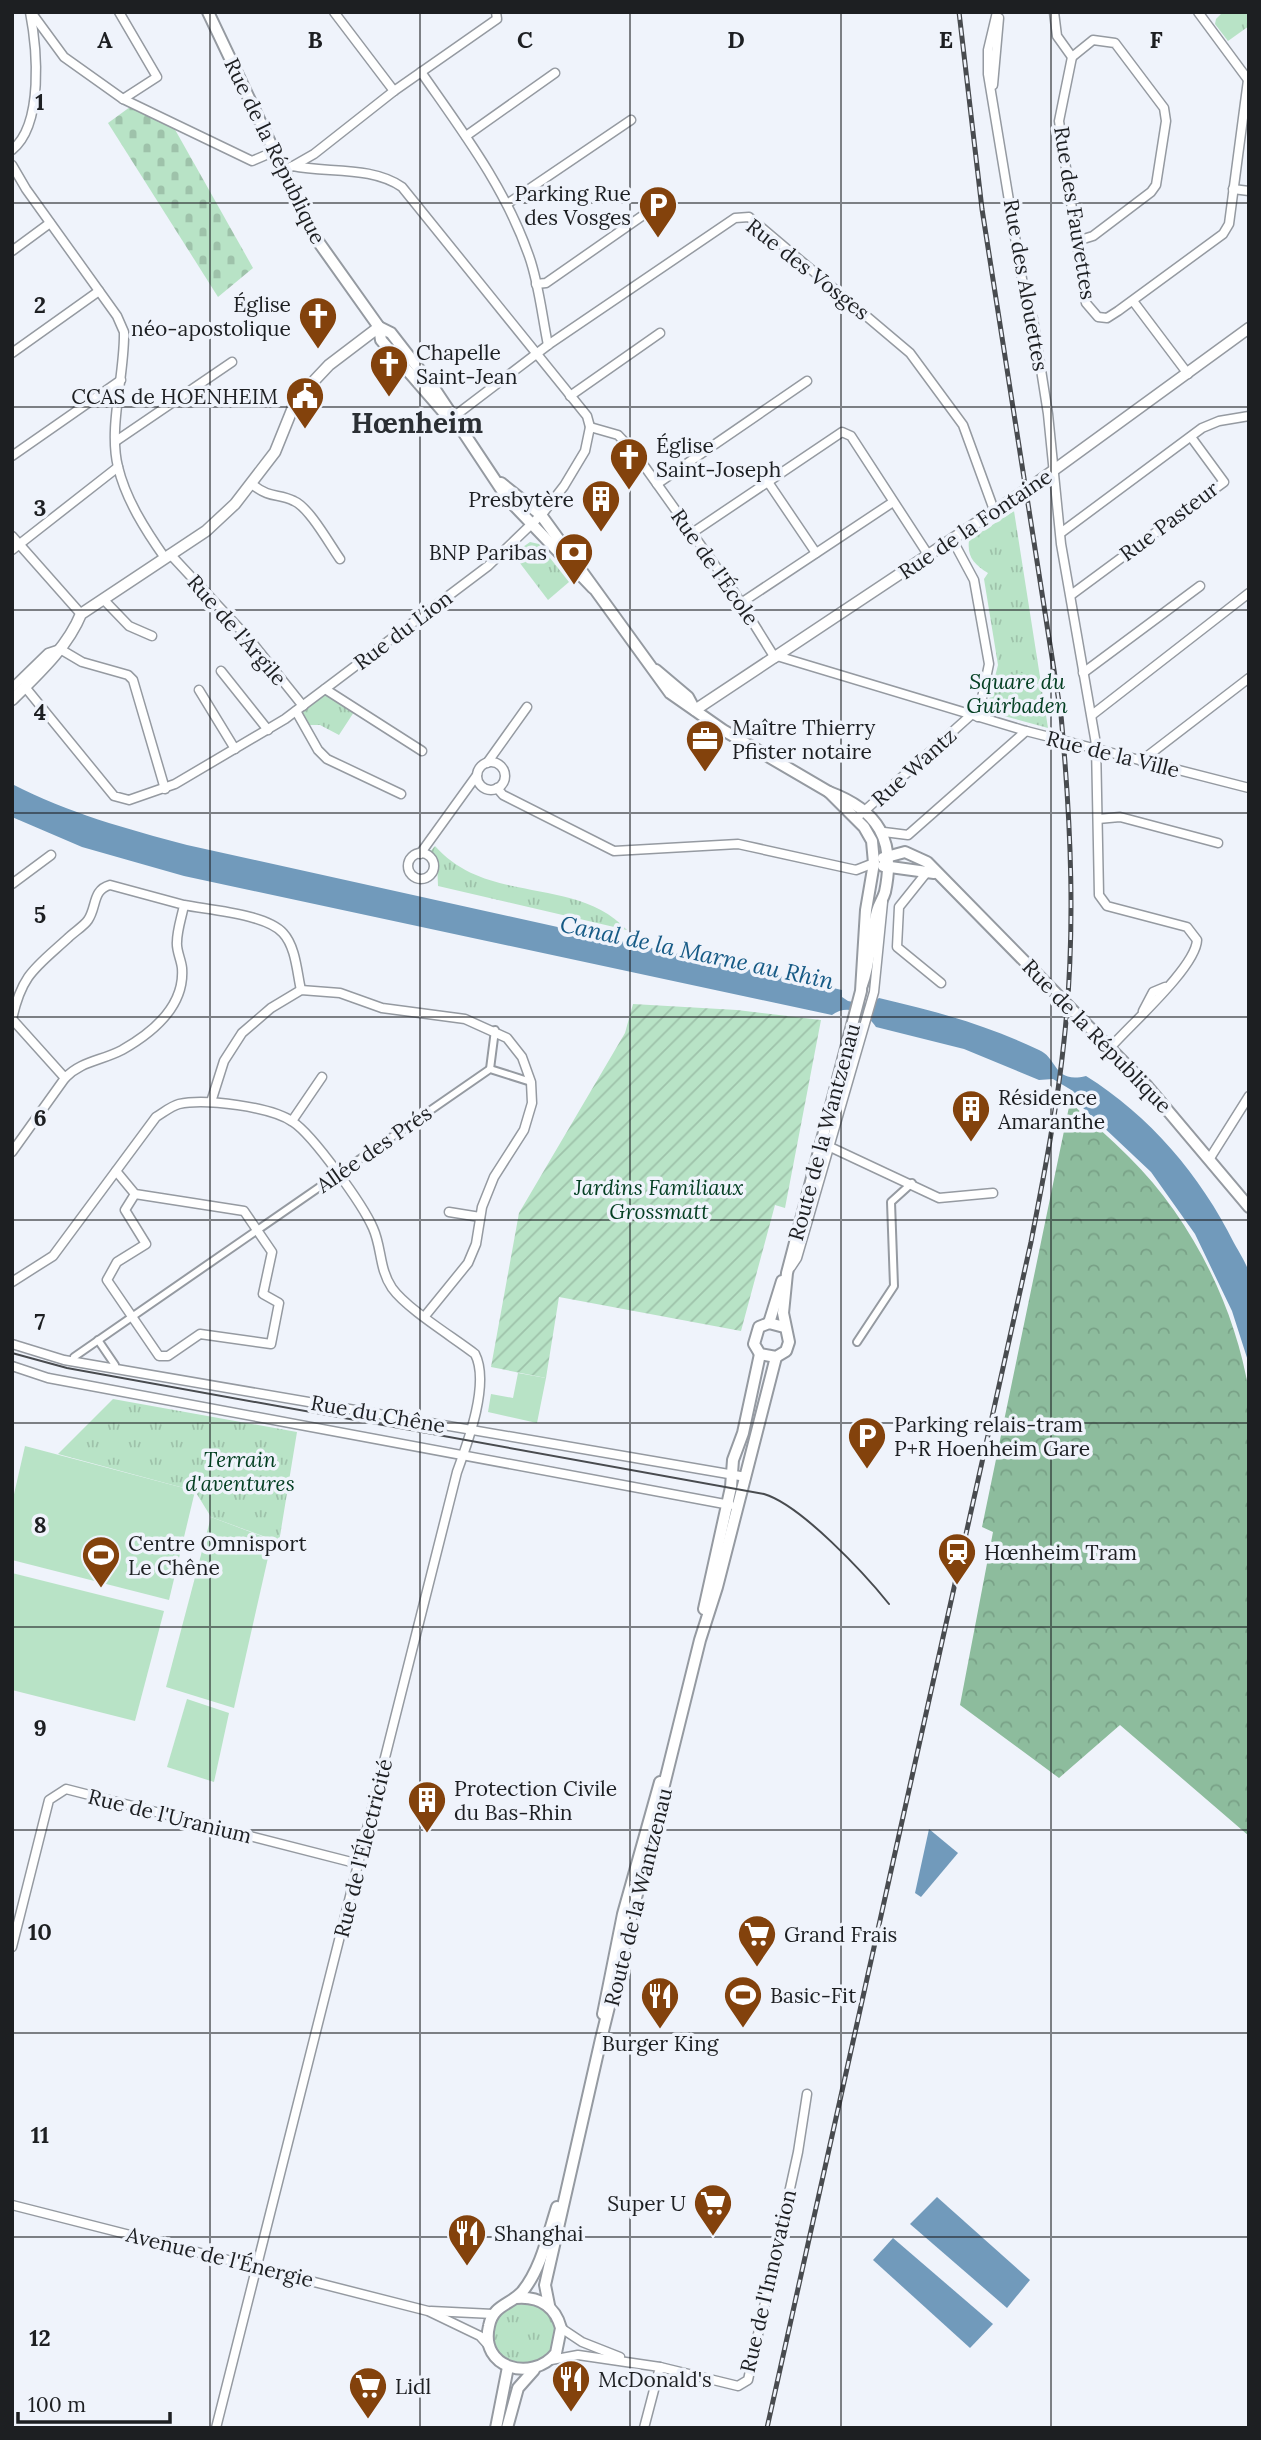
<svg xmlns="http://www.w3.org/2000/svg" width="1261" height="2440" viewBox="0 0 1261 2440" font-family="Lora,serif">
  <defs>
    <pattern id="grass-tufts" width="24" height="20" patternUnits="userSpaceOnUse" patternTransform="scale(1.75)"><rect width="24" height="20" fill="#b8e3c6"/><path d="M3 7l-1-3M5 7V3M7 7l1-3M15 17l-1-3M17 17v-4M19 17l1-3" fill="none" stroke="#9ec2aa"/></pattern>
    <pattern id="forest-crowns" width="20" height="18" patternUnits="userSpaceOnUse" patternTransform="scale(1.75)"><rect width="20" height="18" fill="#8dbc9d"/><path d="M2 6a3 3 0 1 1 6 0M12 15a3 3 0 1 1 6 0" fill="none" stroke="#79a187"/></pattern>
    <pattern id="cemetery-stones" width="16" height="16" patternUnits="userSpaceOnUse" patternTransform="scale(1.75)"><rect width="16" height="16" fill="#b8e3c6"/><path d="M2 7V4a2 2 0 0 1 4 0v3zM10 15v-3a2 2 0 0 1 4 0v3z" fill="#9ec2aa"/></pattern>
    <pattern id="garden-furrows" width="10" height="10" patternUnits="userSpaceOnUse" patternTransform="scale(1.75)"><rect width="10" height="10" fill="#b8e3c6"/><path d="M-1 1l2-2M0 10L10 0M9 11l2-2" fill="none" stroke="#9ec2aa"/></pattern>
  </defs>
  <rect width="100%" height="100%" fill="#eff3fb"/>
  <g fill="url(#grass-tufts)">
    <path d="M1223,12H1249V26L1228,41L1215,24L1216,19Z"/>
    <path d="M1014,511L1048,728L993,713L987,708L998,665L984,579L988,573C974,564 967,557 969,540Z"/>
    <path d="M530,542L539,544L569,582L548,600L513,554Z"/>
    <path d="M325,694L354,712L339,735L320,725H308L301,712Z"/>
    <path d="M435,846C488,906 575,875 627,930L438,886L437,861L430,852Z"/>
    <path d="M113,1399L297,1432L279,1542L211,1517L195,1491L58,1454Z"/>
    <circle cx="524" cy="2335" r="31"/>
  </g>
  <path fill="url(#forest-crowns)" d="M1070,1102C1090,1121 1110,1138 1129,1157C1191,1218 1235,1306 1249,1392V1836L1120,1725L1059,1778L960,1705L993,1532L982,1527Z"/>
  <path fill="url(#cemetery-stones)" d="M130,107L173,126L253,268L218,297L108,123Z"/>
  <path fill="url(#garden-furrows)" d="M633,1004L737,1010L821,1020L785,1208L775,1205L741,1331L559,1297L546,1378L491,1367L519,1213L625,1033Z"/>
  <g fill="#b8e3c6">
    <path d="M1037,671L1041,698L1022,718L1015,674Z"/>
    <path d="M518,1373L546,1378L537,1423L488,1412L491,1394L513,1398Z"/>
    <path d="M25,1446L195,1491L169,1600L12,1560V1503Z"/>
    <path d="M211,1517L272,1540L234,1708L166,1687Z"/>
    <path d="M12,1573L164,1611L135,1721L12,1690Z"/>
    <path d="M187,1699L229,1713L214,1782L167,1767Z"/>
  </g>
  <g fill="#719abb">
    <path d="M12,784C68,813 127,829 187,845L842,990V997L848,1001L869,1005L879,998C935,1011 987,1025 1039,1050C1058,1058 1053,1084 1086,1076C1149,1115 1201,1176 1234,1243C1239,1252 1246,1263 1249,1272C1254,1294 1249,1340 1249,1364L1232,1311L1195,1234L1151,1172L1081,1106L1073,1091L1053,1079L1039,1080L964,1049L876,1027C867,1013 847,1003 832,1015L184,876L82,847L12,817Z"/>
    <path d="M929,1829L958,1853L921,1897L915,1893Z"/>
    <path d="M937,2197L1030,2280L1007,2308L910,2224Z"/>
    <path d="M893,2238L993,2324L970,2348L873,2260Z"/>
  </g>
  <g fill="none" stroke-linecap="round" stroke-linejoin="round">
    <g stroke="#959aa1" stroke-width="10">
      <g id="pedestrian">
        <path d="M490,1069L495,1030"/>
        <path d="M98,1340L115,1365"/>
        <path d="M857,1342L894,1286L891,1202L912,1183"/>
        <path d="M74,1357L490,1069L531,1082"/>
      </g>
    </g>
    <g stroke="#959aa1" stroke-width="11">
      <g id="minor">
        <path d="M31,12L64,57L123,99L252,161L273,152"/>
        <path d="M119,12L157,77L123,99"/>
        <path d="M334,12L394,91"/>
        <path d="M997,12L988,50V74L1025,297L1033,319L1048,414L1061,544L1096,744L1099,895L1107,906L1187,927L1197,940C1196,967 1130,1025 1110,1048"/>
        <path d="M1054,12L1057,36L1072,57L1059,121L1086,303L1098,317L1107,318L1118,311L1223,234L1229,224L1248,80"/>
        <path d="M1198,12L1249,81"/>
        <path d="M1072,57L1093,40L1115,43L1164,108L1166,121L1156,185L1151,192L1093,236L1077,241"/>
        <path d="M421,72C462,131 505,187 529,256C539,284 542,316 548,345"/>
        <path d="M993,85L999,18"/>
        <path d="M466,136L555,73"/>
        <path d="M12,150C44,124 37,48 30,12"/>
        <path d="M12,165L26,189L117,316L124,332C125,374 108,427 118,467C126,500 146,531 165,558"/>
        <path d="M293,166L314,154L394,91L497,19L496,12"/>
        <path d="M1233,189L1249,191"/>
        <path d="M507,204L631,120"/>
        <path d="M12,251L50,223"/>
        <path d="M536,284L546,283L655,207"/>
        <path d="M1133,301L1188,374"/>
        <path d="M12,353L99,291"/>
        <path d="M570,396L660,333"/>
        <path d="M452,418L548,345L735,218L749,217L910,353L963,425L994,510"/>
        <path d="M590,427L618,435L635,453L734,592L775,658"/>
        <path d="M116,441L232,362"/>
        <path d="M12,456L121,380"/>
        <path d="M768,482L816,553"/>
        <path d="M657,484L807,381"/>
        <path d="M253,485C271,499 278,493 294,501C309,507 330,545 340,559"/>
        <path d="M1062,532L1202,428L1219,421L1249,416"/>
        <path d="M692,533L842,432L851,436L929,556"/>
        <path d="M12,536L81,614"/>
        <path d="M952,539L974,580L989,664L978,717"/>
        <path d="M12,550L118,467"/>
        <path d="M170,554L250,640L303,706"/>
        <path d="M1071,595L1224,482L1191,437"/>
        <path d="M103,599L129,626L152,636"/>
        <path d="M741,603L893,502"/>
        <path d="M777,656L1026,731L1249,788"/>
        <path d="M221,671L268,730"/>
        <path d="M1083,673L1200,586"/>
        <path d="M25,687L114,796L129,800L175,784L285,719L488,566L543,513L564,486L585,451L590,427L587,416L402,187C372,166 328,173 293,166L282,170"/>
        <path d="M12,688L48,653L60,649L82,662L128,675L133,680L165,789"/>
        <path d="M325,689L422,751"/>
        <path d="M199,690L235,749"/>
        <path d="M296,711L318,750L327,759L401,794"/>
        <path d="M1092,715L1249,593"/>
        <path d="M1141,761L1249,678"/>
        <circle cx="491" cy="776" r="14"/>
        <path d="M487,763L527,707"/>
        <path d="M497,788L503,795L614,851L738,844L856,870L874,863"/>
        <path d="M861,814L971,715"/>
        <path d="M1098,819L1120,817L1218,843"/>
        <path d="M884,832L908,835L1026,731"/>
        <circle cx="421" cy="866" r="13"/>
        <path d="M420,854L477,775"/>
        <path d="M927,872L899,907L897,947L941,983"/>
        <path d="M12,884L51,855"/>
        <path d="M184,905L110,885C92,890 97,907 88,920C84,926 74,932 68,938C35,968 22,974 12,1019L65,1078C81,1061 101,1061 122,1050C152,1033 185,1007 182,968C181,959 176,950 177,942C177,930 182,916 184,905C209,910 266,914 283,933C296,947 297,973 301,990"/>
        <path d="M1143,1011L1153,992L1165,987"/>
        <path d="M211,1102L224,1061L242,1033L271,1008L301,990L340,993L382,1008L465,1019L507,1038L522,1057L531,1082L532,1103L524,1130L494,1177L482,1207L476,1244L468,1263L425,1316"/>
        <path d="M292,1121L322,1077"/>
        <path d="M828,1146L939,1198L993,1193"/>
        <path d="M12,1152L65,1078"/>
        <path d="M1210,1158L1249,1096"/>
        <path d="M116,1171L135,1194L244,1211L272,1252L263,1294L279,1303L271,1344L200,1334L168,1356H159L107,1280L117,1262L146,1244L125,1210L135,1194"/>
        <path d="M449,1212L480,1217"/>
        <path d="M791,1267L797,1258L874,992L883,902"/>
        <path d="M12,1282L53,1256L156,1117C163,1113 171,1106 179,1104C205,1098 272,1107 293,1122C313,1135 363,1205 373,1228C382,1248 379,1269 392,1288C407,1309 453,1337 475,1354C490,1383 468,1442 457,1472L216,2428"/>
        <path d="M12,1344L64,1360L746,1477"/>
        <path d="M12,1366L48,1378L730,1505"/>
        <path d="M12,1947L49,1800L66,1789L359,1864"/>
        <path d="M12,2205L428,2311L480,2336L489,2346"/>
        <path d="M431,2311L493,2314"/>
        <path d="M561,2328L582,2342L620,2357"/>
        <path d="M551,2360L578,2355L660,2367L644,2428"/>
        <path d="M660,2367L738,2386L748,2380L798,2152L807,2094"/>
      </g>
    </g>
    <g stroke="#959aa1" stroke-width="13">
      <g id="tertiary">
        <path d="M12,700C38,674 67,648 81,614L206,531L235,504L275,452L296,400L329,365L379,327"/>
        <path d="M695,710L1032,486L1249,328"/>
      </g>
    </g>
    <g stroke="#959aa1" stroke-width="14">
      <g id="secondary">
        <path d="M208,12L315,237L379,327L391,333L436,391L507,498L593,588"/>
        <path d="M379,327L381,340L446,415"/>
        <path d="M501,483L541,515L670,693L723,730L829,792C878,810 896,840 885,892C883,899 879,904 877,911C870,936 871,961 862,985"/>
        <path d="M656,670L688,697L695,710"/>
        <path d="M883,858L905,852L927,862L1147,1086L1249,1207"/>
        <path d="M883,866L934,873"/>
        <path d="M769,1323L782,1281"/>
        <path d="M784,1327L769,1323L759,1327L754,1344L760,1354L776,1357L786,1351L789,1342L783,1313L787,1273L861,991L866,910L874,863L872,841L864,827L829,792"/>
        <path d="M704,1609L731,1487L733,1460L743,1433L760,1354"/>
        <path d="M603,2014L623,1914L660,1782"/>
        <path d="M516,2298C539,2296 555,2306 561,2328L556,2353C532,2383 479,2368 489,2326C493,2305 510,2305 522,2292C541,2269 548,2235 557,2207"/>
        <path d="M549,2305L545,2285L601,2039L700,1640L717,1587L776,1357"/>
        <path d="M496,2428L508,2367"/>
        <path d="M507,2428L518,2388L534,2370"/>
      </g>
    </g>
    <use href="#pedestrian" stroke="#fff" stroke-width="6"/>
    <use href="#minor" stroke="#fff" stroke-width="8"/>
    <use href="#tertiary" stroke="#fff" stroke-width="10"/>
    <use href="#secondary" stroke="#fff" stroke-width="10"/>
    <path stroke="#484b4f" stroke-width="2" d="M12,1353L67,1368L764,1494C801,1505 865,1574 889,1604"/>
    <g stroke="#484b4f" stroke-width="5">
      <path id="rail" d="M767,2428L1031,1242C1044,1175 1057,1109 1064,1041C1076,932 1071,824 1061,715L982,209L959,12"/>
    </g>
    <use href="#rail" stroke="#eff3fb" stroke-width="2.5" stroke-dasharray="8" stroke-linecap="butt"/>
  </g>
  <path fill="none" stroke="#1d1f22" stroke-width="2" stroke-opacity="0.55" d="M210,12V2428M420,12V2428M630,12V2428M841,12V2428M1051,12V2428M12,203H1249M12,407H1249M12,610H1249M12,813H1249M12,1017H1249M12,1220H1249M12,1423H1249M12,1627H1249M12,1830H1249M12,2033H1249M12,2237H1249"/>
  <defs>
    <g id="parking-pin" transform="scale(2.0125)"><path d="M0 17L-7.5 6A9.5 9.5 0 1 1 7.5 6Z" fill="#83420c" stroke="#eff3fb"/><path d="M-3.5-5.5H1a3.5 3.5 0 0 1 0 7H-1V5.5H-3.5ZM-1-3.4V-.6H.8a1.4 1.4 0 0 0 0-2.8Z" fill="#fff"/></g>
    <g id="church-pin" transform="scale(2.0125)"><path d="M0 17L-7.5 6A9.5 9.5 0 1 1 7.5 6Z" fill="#83420c" stroke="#eff3fb"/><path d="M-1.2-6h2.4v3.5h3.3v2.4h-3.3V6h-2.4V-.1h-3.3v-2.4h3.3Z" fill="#fff"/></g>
    <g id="civic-pin" transform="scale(2.0125)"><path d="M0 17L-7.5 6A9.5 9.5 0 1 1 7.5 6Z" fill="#83420c" stroke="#eff3fb"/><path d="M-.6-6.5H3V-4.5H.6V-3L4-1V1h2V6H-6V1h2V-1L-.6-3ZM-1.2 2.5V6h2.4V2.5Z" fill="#fff"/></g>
    <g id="building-pin" transform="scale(2.0125)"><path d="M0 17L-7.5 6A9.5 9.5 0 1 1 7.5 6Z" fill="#83420c" stroke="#eff3fb"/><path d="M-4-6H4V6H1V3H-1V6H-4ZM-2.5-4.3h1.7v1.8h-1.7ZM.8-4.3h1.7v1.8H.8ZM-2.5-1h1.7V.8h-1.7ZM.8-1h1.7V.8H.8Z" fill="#fff"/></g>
    <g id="bank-pin" transform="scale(2.0125)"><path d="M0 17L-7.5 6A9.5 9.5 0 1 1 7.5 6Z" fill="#83420c" stroke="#eff3fb"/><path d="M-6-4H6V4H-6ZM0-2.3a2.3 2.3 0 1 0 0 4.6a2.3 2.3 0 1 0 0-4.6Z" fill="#fff"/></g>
    <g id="office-pin" transform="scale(2.0125)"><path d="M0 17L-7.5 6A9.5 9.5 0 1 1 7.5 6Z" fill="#83420c" stroke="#eff3fb"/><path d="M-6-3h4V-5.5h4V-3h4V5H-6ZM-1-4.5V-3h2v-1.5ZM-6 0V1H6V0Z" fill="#fff"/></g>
    <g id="station-pin" transform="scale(2.0125)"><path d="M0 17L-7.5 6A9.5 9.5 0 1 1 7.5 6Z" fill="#83420c" stroke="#eff3fb"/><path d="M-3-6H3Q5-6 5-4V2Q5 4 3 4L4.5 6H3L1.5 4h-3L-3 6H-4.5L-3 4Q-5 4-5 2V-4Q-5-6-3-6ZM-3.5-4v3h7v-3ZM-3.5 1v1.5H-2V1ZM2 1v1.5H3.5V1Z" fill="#fff"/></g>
    <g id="stadium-pin" transform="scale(2.0125)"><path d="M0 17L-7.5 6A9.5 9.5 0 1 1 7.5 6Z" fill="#83420c" stroke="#eff3fb"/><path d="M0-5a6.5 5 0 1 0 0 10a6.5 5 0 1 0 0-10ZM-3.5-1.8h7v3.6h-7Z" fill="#fff"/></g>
    <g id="supermarket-pin" transform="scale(2.0125)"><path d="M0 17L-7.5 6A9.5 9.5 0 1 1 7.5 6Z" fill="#83420c" stroke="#eff3fb"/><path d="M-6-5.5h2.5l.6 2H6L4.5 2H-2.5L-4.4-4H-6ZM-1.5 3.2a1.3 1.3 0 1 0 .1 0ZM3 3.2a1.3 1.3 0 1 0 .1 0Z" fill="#fff"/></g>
    <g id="restaurant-pin" transform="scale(2.0125)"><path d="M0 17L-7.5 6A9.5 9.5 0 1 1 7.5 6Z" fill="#83420c" stroke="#eff3fb"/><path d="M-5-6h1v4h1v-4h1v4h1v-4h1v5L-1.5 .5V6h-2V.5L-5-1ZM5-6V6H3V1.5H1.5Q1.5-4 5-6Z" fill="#fff"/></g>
  </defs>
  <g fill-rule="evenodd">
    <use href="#parking-pin" x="658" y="205"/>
    <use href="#church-pin" x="318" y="316"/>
    <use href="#church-pin" x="389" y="364"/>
    <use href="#civic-pin" x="305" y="396"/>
    <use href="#church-pin" x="629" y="457"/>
    <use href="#building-pin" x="601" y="499"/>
    <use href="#bank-pin" x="574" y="552"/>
    <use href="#office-pin" x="705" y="739"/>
    <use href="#building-pin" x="971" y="1109"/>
    <use href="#parking-pin" x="867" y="1436"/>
    <use href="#station-pin" x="957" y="1552"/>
    <use href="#stadium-pin" x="101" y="1555"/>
    <use href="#building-pin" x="427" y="1800"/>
    <use href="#supermarket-pin" x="757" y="1934"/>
    <use href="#stadium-pin" x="743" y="1995"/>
    <use href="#restaurant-pin" x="660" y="1996"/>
    <use href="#supermarket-pin" x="713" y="2203"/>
    <use href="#restaurant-pin" x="467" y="2233"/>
    <use href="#restaurant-pin" x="571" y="2379"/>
    <use href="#supermarket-pin" x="368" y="2386"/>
  </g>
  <g text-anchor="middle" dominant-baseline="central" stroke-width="7" stroke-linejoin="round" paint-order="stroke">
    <g font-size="21" fill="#1d1f22" stroke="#eff3fb">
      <text transform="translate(275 151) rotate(64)">Rue de la République</text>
      <text transform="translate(1075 213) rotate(81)">Rue des Fauvettes</text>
      <text transform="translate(808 269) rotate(38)">Rue des Vosges</text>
      <text transform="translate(1026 285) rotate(80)">Rue des Alouettes</text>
      <text transform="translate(1169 521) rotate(-37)">Rue Pasteur</text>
      <text transform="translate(975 524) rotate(-34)">Rue de la Fontaine</text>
      <text transform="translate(715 567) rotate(55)">Rue de l'École</text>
      <text transform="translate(237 630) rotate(49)">Rue de l'Argile</text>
      <text transform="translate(403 630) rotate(-37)">Rue du Lion</text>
      <text transform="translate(1113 754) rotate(14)">Rue de la Ville</text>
      <text transform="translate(914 767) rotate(-42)">Rue Wantz</text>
      <text transform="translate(1097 1036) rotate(46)">Rue de la République</text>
      <text transform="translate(824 1132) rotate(-75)">Route de la Wantzenau</text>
      <text transform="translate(374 1149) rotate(-35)">Allée des Prés</text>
      <text transform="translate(378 1414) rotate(10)">Rue du Chêne</text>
      <text transform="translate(170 1816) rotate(14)">Rue de l'Uranium</text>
      <text transform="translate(363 1848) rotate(-76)">Rue de l'Électricité</text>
      <text transform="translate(638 1897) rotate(-76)">Route de la Wantzenau</text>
      <text transform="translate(220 2257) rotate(14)">Avenue de l'Énergie</text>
      <text transform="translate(768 2281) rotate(-77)">Rue de l'Innovation</text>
    </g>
    <g font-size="21" fill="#1d1f22" stroke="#eff3fb" text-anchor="start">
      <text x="631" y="193" text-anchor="end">Parking Rue<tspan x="631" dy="24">des Vosges</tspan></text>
      <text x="291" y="304" text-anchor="end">Église<tspan x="291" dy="24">néo-apostolique</tspan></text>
      <text x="416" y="352">Chapelle<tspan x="416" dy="24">Saint-Jean</tspan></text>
      <text x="278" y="396" text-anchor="end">CCAS de HOENHEIM</text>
      <text x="656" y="445">Église<tspan x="656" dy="24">Saint-Joseph</tspan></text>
      <text x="574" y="499" text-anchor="end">Presbytère</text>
      <text x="547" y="552" text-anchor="end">BNP Paribas</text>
      <text x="732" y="727">Maître Thierry<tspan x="732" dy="24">Pfister notaire</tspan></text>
      <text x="998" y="1097">Résidence<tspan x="998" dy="24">Amaranthe</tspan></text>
      <text x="894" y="1424">Parking relais-tram<tspan x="894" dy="24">P+R Hoenheim Gare</tspan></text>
      <text x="128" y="1543">Centre Omnisport<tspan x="128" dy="24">Le Chêne</tspan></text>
      <text x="984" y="1552">Hœnheim Tram</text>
      <text x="454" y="1788">Protection Civile<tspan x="454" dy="24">du Bas-Rhin</tspan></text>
      <text x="784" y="1934">Grand Frais</text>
      <text x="770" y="1995">Basic-Fit</text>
      <text x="660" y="2043" text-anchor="middle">Burger King</text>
      <text x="686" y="2203" text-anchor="end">Super U</text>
      <text x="494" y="2233">Shanghai</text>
      <text x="598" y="2379">McDonald's</text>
      <text x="395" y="2386">Lidl</text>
    </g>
    <g font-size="21" font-style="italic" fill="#054023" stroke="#eff3fb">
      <text x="1017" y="681">Square du<tspan x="1017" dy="24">Guirbaden</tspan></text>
      <text x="659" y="1187">Jardins Familiaux<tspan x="659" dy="24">Grossmatt</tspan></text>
      <text x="240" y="1459">Terrain<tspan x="240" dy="24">d'aventures</tspan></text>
    </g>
    <g font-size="23" font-style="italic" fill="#165a85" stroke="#eff3fb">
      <text transform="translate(697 952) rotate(12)">Canal de la Marne au Rhin</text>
    </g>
    <g font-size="28" font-weight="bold" fill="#2b2f34" stroke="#eff3fb">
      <text x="417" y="423">Hœnheim</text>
    </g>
  </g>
  <g font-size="23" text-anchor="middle" font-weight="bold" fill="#1d1f22" stroke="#eff3fb" stroke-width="7" stroke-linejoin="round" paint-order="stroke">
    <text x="105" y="48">A</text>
    <text x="315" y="48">B</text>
    <text x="525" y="48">C</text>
    <text x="736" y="48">D</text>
    <text x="946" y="48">E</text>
    <text x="1156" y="48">F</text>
    <text x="40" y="110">1</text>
    <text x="40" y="313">2</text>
    <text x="40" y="516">3</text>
    <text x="40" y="720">4</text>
    <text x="40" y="923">5</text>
    <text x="40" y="1126">6</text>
    <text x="40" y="1330">7</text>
    <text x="40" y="1533">8</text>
    <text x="40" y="1736">9</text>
    <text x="40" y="1940">10</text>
    <text x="40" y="2143">11</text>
    <text x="40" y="2346">12</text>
  </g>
  <rect width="1261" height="2440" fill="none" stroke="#1d1f22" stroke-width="28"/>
  <path d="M18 2412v10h152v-10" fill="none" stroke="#1d1f22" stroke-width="3.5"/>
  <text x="28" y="2412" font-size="21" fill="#1d1f22" stroke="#eff3fb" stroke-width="5" paint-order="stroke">100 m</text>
</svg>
